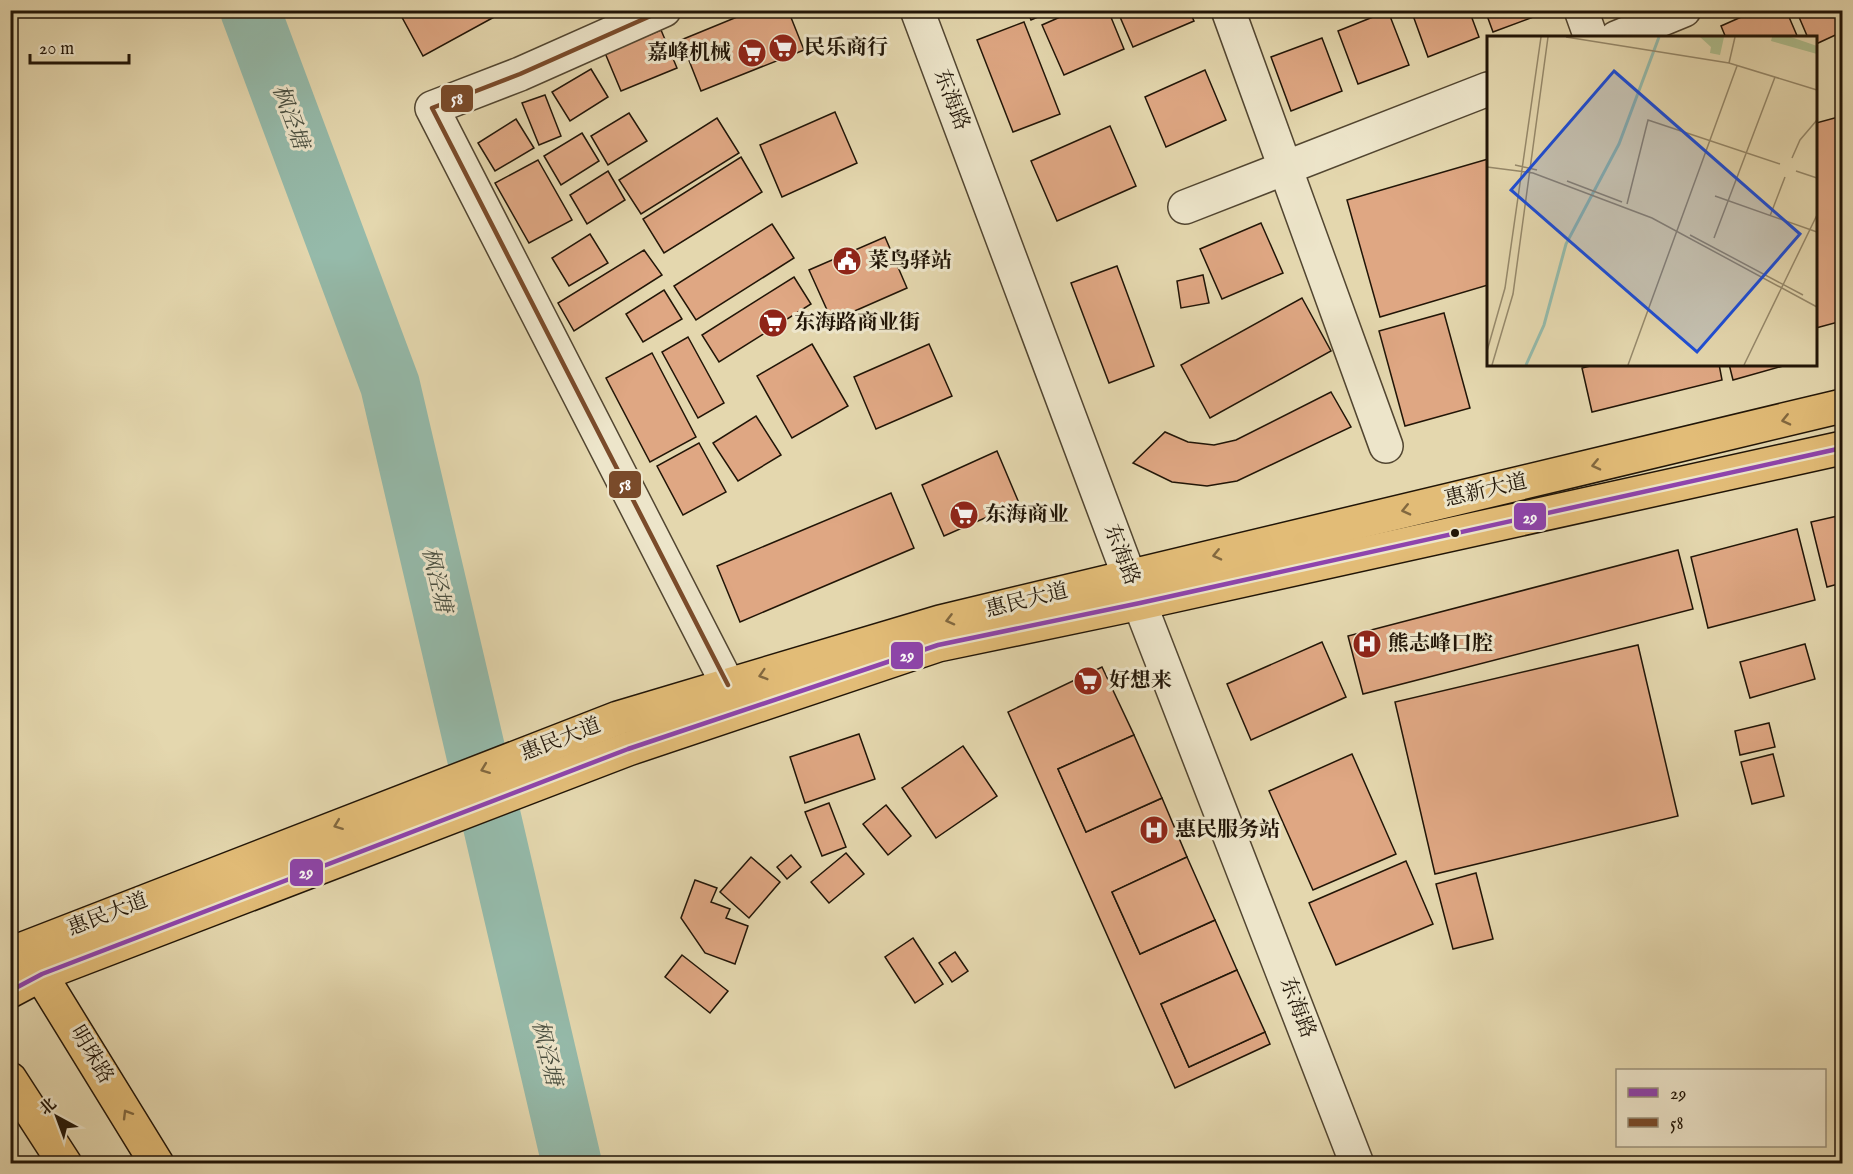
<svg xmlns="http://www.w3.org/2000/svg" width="1853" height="1174" viewBox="0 0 1853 1174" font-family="'IM FELL English','Noto Serif SC',serif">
  <rect width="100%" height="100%" fill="#e4d7ae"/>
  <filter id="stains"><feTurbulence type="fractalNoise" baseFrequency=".00333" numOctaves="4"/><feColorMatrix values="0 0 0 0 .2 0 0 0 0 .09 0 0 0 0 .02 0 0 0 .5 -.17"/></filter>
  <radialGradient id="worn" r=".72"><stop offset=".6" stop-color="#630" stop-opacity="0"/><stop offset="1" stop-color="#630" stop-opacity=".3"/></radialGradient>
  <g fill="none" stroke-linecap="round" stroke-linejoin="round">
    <path stroke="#95baaa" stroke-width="60" d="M250,10L390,385L572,1164"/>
  </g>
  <g fill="#dfa783" stroke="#211507" stroke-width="1.5">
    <path d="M398,10H507L423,56Z"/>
    <path d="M754,10H788L804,50L701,91L681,40Z"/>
    <path d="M1027,10H1054L1031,20Z"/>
    <path d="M1076,10H1108L1124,49L1064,75L1042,25Z"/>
    <path d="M1117,10H1189L1194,21L1133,47Z"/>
    <path d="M1411,10H1469L1479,37L1428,57Z"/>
    <path d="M1485,10H1543L1544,13L1493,32Z"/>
    <path d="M1757,10H1786L1798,38H1726L1721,26Z"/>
    <path d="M1796,10H1842V32L1816,44V38H1808Z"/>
    <path d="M1388,11L1409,65L1358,84L1338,31Z"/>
    <path d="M1024,22L1060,114L1013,132L977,40Z"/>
    <path d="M661,30L677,68L621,91L605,53Z"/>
    <path d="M1322,38L1342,91L1291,111L1271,57Z"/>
    <path d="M591,69L608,97L570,121L552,92Z"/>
    <path d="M1205,70L1226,120L1166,147L1145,97Z"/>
    <path d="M545,95L561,136L539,145L522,103Z"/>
    <path d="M835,112L857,163L782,197L760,145Z"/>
    <path d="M629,113L647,141L608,165L591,136Z"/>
    <path d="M1842,116V321L1816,328V123Z"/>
    <path d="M717,118L739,153L641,214L619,180Z"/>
    <path d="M516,119L534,148L495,171L478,143Z"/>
    <path d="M1110,126L1136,186L1057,221L1031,161Z"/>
    <path d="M582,133L599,161L561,185L544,156Z"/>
    <path d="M741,157L762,192L664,253L643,219Z"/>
    <path d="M1488,159V285L1380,317L1347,200Z"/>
    <path d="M538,160L572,220L529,243L495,183Z"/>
    <path d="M608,171L625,200L587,224L570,195Z"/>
    <path d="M1261,223L1283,273L1222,299L1200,249Z"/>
    <path d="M772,224L794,258L696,320L674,286Z"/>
    <path d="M590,234L608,263L569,286L552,258Z"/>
    <path d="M885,237L907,288L832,321L809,270Z"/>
    <path d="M644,250L662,275L574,331L558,303Z"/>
    <path d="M1117,266L1154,366L1109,383L1071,283Z"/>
    <path d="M1203,275L1209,303L1181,308L1177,281Z"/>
    <path d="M794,277L811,304L719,362L702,335Z"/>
    <path d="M664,290L682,319L643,342L626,314Z"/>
    <path d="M1302,298L1331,351L1210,418L1181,365Z"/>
    <path d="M1444,313L1470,408L1405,426L1379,331Z"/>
    <path d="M688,337L724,403L698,418L662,352Z"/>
    <path d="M812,344L848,406L792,438L757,376Z"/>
    <path d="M929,344L952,396L876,429L854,377Z"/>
    <path d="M652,353L696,437L650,462L606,378Z"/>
    <path d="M1598,364H1719L1722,380L1592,412L1582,368Z"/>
    <path d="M1729,364H1790L1733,380Z"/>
    <path d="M1331,392L1351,427L1237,481L1207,486L1172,482L1133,463L1165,432L1188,442L1214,445L1236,440Z"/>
    <path d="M756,416L781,455L738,481L713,443Z"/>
    <path d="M699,443L726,492L683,515L657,466Z"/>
    <path d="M997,451L1019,503L944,536L922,485Z"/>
    <path d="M891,493L914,548L740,622L717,566Z"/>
    <path d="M1842,515V583L1827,587L1811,522Z"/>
    <path d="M1797,529L1815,600L1708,628L1691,557Z"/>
    <path d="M1678,550L1693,609L1363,694L1348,636Z"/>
    <path d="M1322,642L1346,697L1251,740L1227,684Z"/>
    <path d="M1805,644L1815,679L1750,698L1740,662Z"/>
    <path d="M1638,645L1678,816L1435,874L1395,702Z"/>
    <path d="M1102,667L1134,735L1058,769L1086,832L1162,798L1187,857L1112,892L1140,954L1215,920L1237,970L1161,1004L1189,1067L1265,1032L1270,1044L1175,1088L1008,712Z"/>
    <path d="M1769,723L1775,747L1740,755L1735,731Z"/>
    <path d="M859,734L875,779L805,803L790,757Z"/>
    <path d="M1134,735L1162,798L1086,832L1058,769Z"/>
    <path d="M963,746L997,796L936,838L902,788Z"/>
    <path d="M1352,754L1396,854L1313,890L1269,791Z"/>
    <path d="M1773,754L1784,796L1752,804L1741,762Z"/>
    <path d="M829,803L846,847L822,856L805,812Z"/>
    <path d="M886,805L911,836L888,855L863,824Z"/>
    <path d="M846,853L864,874L829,903L811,882Z"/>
    <path d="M791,855L801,867L787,879L777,867Z"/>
    <path d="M751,857L780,882L749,918L720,892Z"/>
    <path d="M1187,857L1215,920L1140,954L1112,892Z"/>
    <path d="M1406,861L1433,924L1336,965L1309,903Z"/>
    <path d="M1476,873L1493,939L1453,949L1436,884Z"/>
    <path d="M695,880L717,888L711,902L730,909L726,918L748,926L735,964L705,953L681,918Z"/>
    <path d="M913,938L943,984L915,1003L885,957Z"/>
    <path d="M955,952L968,971L952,982L939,963Z"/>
    <path d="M682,955L728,991L710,1013L665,977Z"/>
    <path d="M1237,970L1265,1032L1189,1067L1161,1004Z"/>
  </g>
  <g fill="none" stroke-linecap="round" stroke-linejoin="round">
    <g stroke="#524631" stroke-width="36">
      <g id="minor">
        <path d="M664,10L520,74L432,108L728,685"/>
        <path d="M917,10L1129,576L1357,1164"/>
        <path d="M1228,10L1386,446"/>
        <path d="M1581,10L1591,38"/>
        <path d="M1616,38L1684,10"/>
        <path d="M1185,207L1488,89"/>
      </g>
    </g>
    <g stroke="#211507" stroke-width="36">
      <g id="major">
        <path d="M10,954L618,718L940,622L1842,406"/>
        <path d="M29,956L157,1164"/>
        <path d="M10,991L42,974L628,749L938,645L1140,603L1842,448"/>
        <path d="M10,1079L65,1164"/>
      </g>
    </g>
    <use href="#minor" stroke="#ede5ca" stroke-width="33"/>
    <use href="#major" stroke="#e2bc77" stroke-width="33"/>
    <g stroke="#ede5ca" stroke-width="9">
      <path id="bus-1" d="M10,991L42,974L628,749L938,645L1140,603L1842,448"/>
    </g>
    <g stroke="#ede5ca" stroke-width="9">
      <path id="bus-2" d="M664,10L520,74L432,108L728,685"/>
    </g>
    <use href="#bus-1" stroke="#8e44ad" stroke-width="4.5"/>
    <use href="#bus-2" stroke="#7a4b2a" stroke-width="4.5"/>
  </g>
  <defs><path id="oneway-chevron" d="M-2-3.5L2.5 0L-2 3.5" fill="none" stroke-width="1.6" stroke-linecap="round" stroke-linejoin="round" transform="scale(1.5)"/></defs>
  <g stroke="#82683f">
    <use href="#oneway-chevron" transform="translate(1786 420) rotate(167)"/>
    <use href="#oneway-chevron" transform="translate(1596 465) rotate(167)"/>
    <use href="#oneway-chevron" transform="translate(1406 510) rotate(167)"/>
    <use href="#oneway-chevron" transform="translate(1217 555) rotate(167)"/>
    <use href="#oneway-chevron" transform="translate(950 620) rotate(166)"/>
    <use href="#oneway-chevron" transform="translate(763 675) rotate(163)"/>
    <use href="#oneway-chevron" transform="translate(485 769) rotate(159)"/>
    <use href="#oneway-chevron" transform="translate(338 825) rotate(159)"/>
    <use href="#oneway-chevron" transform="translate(127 1114) rotate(-121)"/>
  </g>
  <defs>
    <g id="supermarket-disc" transform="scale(1.5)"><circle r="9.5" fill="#8f2418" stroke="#ede5ca"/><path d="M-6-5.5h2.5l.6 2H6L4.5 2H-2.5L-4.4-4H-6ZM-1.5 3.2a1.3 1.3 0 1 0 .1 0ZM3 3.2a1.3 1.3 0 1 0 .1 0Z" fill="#fff"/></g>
    <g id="civic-disc" transform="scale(1.5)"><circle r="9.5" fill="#8f2418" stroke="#ede5ca"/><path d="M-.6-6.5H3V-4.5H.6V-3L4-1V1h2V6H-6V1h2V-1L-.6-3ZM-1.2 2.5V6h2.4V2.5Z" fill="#fff"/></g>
    <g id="hospital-disc" transform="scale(1.5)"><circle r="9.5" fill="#8f2418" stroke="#ede5ca"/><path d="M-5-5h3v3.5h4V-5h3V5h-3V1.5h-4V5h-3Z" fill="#fff"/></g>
  </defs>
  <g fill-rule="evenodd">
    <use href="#supermarket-disc" x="783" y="48"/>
    <use href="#supermarket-disc" x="752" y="53"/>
    <use href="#civic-disc" x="847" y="261"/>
    <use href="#supermarket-disc" x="773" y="323"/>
    <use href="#supermarket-disc" x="964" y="515"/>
    <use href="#hospital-disc" x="1367" y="644"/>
    <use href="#supermarket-disc" x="1088" y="681"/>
    <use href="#hospital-disc" x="1154" y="830"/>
  </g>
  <circle fill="#211507" stroke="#ede5ca" stroke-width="2" cx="1455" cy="533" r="5"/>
  <g text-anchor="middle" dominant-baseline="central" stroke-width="6" stroke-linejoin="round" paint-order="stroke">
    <g font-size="21" font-weight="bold" fill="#211507" stroke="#ede5ca" text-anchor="start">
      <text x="804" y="48">民乐商行</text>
      <text x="731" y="53" text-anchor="end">嘉峰机械</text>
      <text x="868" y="261">菜鸟驿站</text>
      <text x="794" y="323">东海路商业街</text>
      <text x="985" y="515">东海商业</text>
      <text x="1388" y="644">熊志峰口腔</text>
      <text x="1109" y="681">好想来</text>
      <text x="1175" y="830">惠民服务站</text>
    </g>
    <g font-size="21" fill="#211507" stroke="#ede5ca">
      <text transform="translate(951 100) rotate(69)">东海路</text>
      <text transform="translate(1486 491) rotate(-13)">惠新大道</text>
      <text transform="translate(1121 555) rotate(69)">东海路</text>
      <text transform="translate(1027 601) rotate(-14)">惠民大道</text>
      <text transform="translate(561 740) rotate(-21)">惠民大道</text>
      <text transform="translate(108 915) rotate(-21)">惠民大道</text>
      <text transform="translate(1297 1008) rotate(69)">东海路</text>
      <text transform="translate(91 1055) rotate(59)">明珠路</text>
    </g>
    <g font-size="22" font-style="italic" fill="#4a4f40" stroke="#ede5ca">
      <text transform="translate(290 117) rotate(70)">枫泾塘</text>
      <text transform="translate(436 580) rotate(77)">枫泾塘</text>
      <text transform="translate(546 1053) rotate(77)">枫泾塘</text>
    </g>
  </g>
  <g transform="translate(1487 36)">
    <rect width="330" height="330" fill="#e4d7ae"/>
    <path d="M213,1H237L233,19L223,17L224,11ZM285,1H304L330,10V18L284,5Z" fill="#afbf8f"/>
    <path fill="none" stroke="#95baaa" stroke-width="3" d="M39,329L57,289L79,208L132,108L172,1"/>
    <path fill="none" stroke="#96896b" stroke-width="1.5" d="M79,1L242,27L330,54M242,27L248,1M305,122L313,104L330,84M28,129L50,134M0,131L46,137L165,182L330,271M309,135L330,142M80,145L135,166M228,160L330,196M140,168L161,84L293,128M283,180L298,141M203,199L316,259M227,202L288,41M0,315L18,252L54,1M5,329L26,258L61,1M141,329L250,30M257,329L330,179"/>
    <path fill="#1d4ed8" fill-opacity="0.15" stroke="#1d4ed8" stroke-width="3" d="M127,35L313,198L210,316L24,154Z"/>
    <rect width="330" height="330" fill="none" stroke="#211507" stroke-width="3"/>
  </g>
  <g stroke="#ede5ca" stroke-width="2">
    <rect x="440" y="84" width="34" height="29" rx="6" fill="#7a4b2a"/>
    <rect x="608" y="470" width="34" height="29" rx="6" fill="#7a4b2a"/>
    <rect x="1513" y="502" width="34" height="29" rx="6" fill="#8e44ad"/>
    <rect x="890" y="641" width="34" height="29" rx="6" fill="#8e44ad"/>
    <rect x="289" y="858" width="35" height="29" rx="6" fill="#8e44ad"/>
  </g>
  <g font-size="16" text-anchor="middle" font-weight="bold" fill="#fff">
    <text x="457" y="104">58</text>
    <text x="625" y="490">58</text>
    <text x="1530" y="523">29</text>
    <text x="907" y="661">29</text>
    <text x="306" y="878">29</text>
  </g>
  <rect width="1853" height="1174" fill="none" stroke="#e4d7ae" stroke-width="36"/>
  <rect x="12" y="12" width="1829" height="1150" fill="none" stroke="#211507" stroke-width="3"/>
  <rect x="18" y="18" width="1817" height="1138" fill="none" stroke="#211507" stroke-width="1.5"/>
  <rect x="1616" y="1069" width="210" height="78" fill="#ede5ca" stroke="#9b927c" stroke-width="1.5"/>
  <rect x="1628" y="1088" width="30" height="9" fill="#8e44ad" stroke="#9b927c" stroke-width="1.5"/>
  <text x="1670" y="1099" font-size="18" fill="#211507">29</text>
  <rect x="1628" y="1118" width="30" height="9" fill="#7a4b2a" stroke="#9b927c" stroke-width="1.5"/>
  <text x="1670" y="1129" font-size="18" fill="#211507">58</text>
  <g transform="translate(57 1117) rotate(319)" stroke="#ede5ca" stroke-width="4.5" paint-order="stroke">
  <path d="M0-4.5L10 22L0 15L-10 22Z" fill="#211507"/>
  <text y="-9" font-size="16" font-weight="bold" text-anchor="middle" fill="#211507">北</text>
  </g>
  <path d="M30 54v9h99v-9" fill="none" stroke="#211507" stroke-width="3"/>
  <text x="39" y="54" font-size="18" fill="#211507" stroke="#ede5ca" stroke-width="4.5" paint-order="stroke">20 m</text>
  <rect width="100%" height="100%" filter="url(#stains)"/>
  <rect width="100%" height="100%" fill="url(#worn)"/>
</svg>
